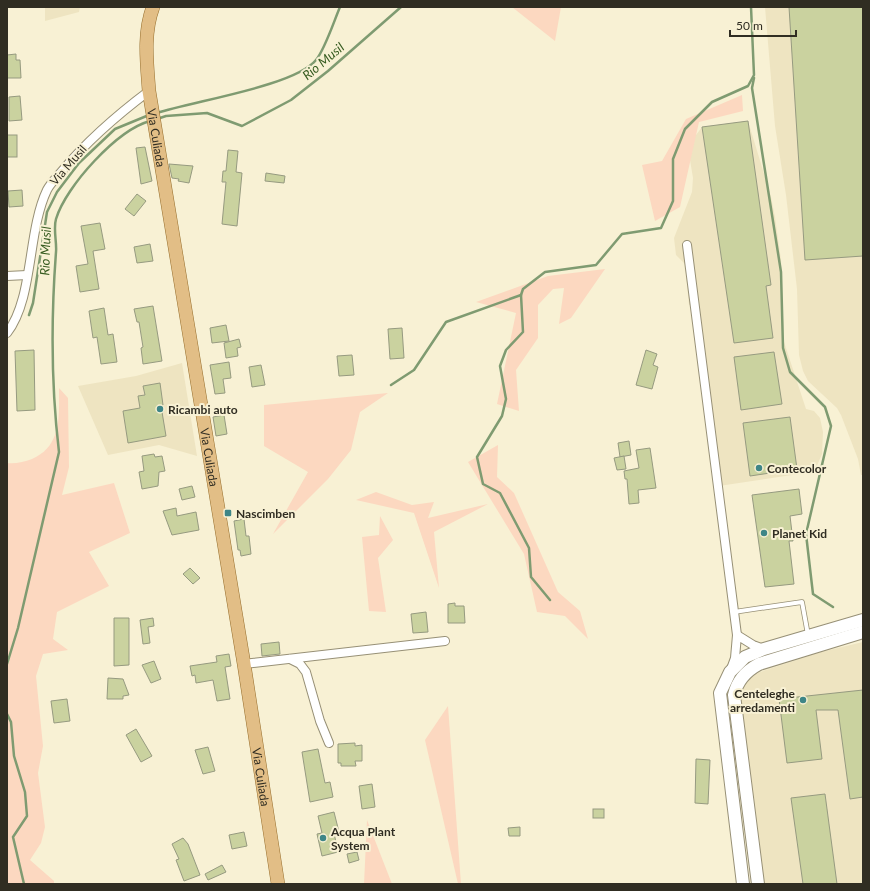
<svg xmlns="http://www.w3.org/2000/svg" width="870" height="891" viewBox="0 0 870 891" font-family="Lato,sans-serif">
  <rect width="100%" height="100%" fill="#f8f1d4"/>
  <g fill="#eee4c1">
    <path d="M45,7H80L79,12L45,21Z"/>
    <path d="M765,7H863V475H861L858,459L841,415L837,408L808,381L803,371L799,355L797,289L786,195L775,126Z"/>
    <path d="M748,121L771,197L775,217L781,260L784,342L806,409L814,411L820,418L823,432L822,454L816,468L812,472L719,486L695,304L689,305L685,264L676,255L674,238L692,192L693,178L689,154L693,139L702,127Z"/>
    <path d="M182,363L197,456L159,445L108,455L78,386L136,376Z"/>
    <path d="M863,642V884H761L738,707L740,691L751,676L760,672L821,652Z"/>
  </g>
  <g fill="#fcd8c0">
    <path d="M512,7H561L555,41Z"/>
    <path d="M742,95L743,111L699,122L680,207L655,221L642,165L662,161L686,119Z"/>
    <path d="M605,269L571,318L559,324L564,288L553,289L538,305V338L516,370L519,411L497,404L516,313L476,302L548,276Z"/>
    <path d="M59,388L68,398L69,467L62,495L114,483L130,533L89,552L109,586L57,612L53,639L68,650L43,654L36,676L43,746L38,773L45,827L41,843L30,860L54,881V884H7V463C15,464 24,462 32,459C62,446 59,416 59,388Z"/>
    <path d="M388,393L360,412L351,450L328,479L273,534L308,472L264,446V405Z"/>
    <path d="M498,445L497,477L514,493L558,592L580,611L588,639L565,616L537,612L524,554L468,462Z"/>
    <path d="M376,492L412,505L434,502L428,518L488,504L434,532L439,588L414,513L356,500Z"/>
    <path d="M380,516L393,540L378,558L386,612L369,611L362,537L379,535Z"/>
    <path d="M448,706L461,884H458L425,740Z"/>
    <path d="M367,820L392,884H364Z"/>
  </g>
  <g fill="none" stroke-linecap="round" stroke-linejoin="round">
    <g stroke="#7f9b71" stroke-width="2.5">
      <path d="M754,78L752,88L781,272L783,348L790,372L825,407L831,426L806,534L813,594L833,607"/>
      <path d="M157,113C193,101 295,86 316,60C325,49 334,21 340,7"/>
      <path d="M157,119L166,116L207,113L242,126L291,100L328,71L401,7"/>
      <path d="M29,315L33,303L47,212L57,192L79,163L115,129L149,115"/>
      <path d="M391,385L414,370L446,322L521,295"/>
      <path d="M550,600L531,577L529,548L500,493L483,484L477,457L502,416L506,399L500,366L506,350L523,332L521,295L523,289L545,272L596,265L622,234L661,228L673,201V159L685,129L712,102L748,86L754,75L751,7"/>
      <path d="M7,664L18,628L59,452C51,385 51,318 56,252C57,242 53,229 56,219C66,186 117,130 150,121"/>
      <path d="M7,714L11,722L14,756L25,792L27,816L13,837L24,884"/>
    </g>
  </g>
  <g fill="#cad29f" stroke="#969a80">
    <path d="M789,7H863V256L805,260Z"/>
    <path d="M16,54V60H20L21,78H7V55Z"/>
    <path d="M20,96L22,120L9,121V97Z"/>
    <path d="M748,121L771,285L766,286L773,338L734,343L702,127Z"/>
    <rect x="7" y="135" width="10" height="22"/>
    <path d="M145,147L152,181L141,184L136,148Z"/>
    <path d="M228,150L238,151L236,172L242,173L237,226L222,224L226,182H222L223,171H226Z"/>
    <path d="M169,164L193,166L189,183L178,181L179,179L172,178Z"/>
    <path d="M266,173L285,176L284,183L265,181Z"/>
    <path d="M22,190L23,206L9,207L8,191Z"/>
    <path d="M137,194L146,201L134,216L125,209Z"/>
    <path d="M100,223L105,249L93,251L99,289L80,292L76,266L88,264L81,226Z"/>
    <path d="M150,244L153,261L137,263L134,247Z"/>
    <path d="M153,306L162,361L143,364L141,348L143,347L139,322H137L134,309Z"/>
    <path d="M104,308L108,335L113,334L117,362L101,364L97,337L93,338L89,311Z"/>
    <path d="M226,325L229,341L212,343L210,328Z"/>
    <path d="M402,328L404,358L390,359L388,329Z"/>
    <path d="M239,339L241,347L237,348L238,356L226,358L224,343Z"/>
    <path d="M34,350L35,410L17,411L15,351Z"/>
    <path d="M646,350L657,354L653,365L658,367L652,389L636,385Z"/>
    <path d="M774,352L782,404L741,410L734,357Z"/>
    <path d="M352,355L354,375L339,376L337,356Z"/>
    <path d="M229,362L231,378L223,379L225,393L215,394L210,365Z"/>
    <path d="M261,365L265,385L252,387L249,367Z"/>
    <path d="M160,383L163,405L161,406L166,436L128,443L123,411L140,408L138,396L145,395L143,386Z"/>
    <path d="M224,415L227,434L216,436L213,417Z"/>
    <path d="M790,417L797,469L750,476L743,423Z"/>
    <path d="M629,441L631,455L620,457L618,443Z"/>
    <path d="M650,448L656,488L638,490L639,503L629,504L627,479H625L624,471L639,468L636,450Z"/>
    <path d="M154,454L155,457L162,456L165,471L159,472L158,486L142,489L139,472L144,471L142,456Z"/>
    <path d="M624,456L626,469L617,470L614,458Z"/>
    <path d="M192,486L195,497L182,500L179,489Z"/>
    <path d="M799,489L802,514L790,516L793,541H789L794,584L765,587L752,495Z"/>
    <path d="M176,508L177,516L196,512L199,530L172,535L163,511Z"/>
    <path d="M244,519L246,536H249L251,554L241,556L240,550H238L234,521Z"/>
    <path d="M190,568L200,578L193,584L183,574Z"/>
    <path d="M455,603V606H464L465,623H448V604Z"/>
    <path d="M426,612L428,632L413,633L411,614Z"/>
    <path d="M114,618H129V665L114,666Z"/>
    <path d="M153,618L154,626L148,627L150,643L143,644L140,620Z"/>
    <path d="M279,642L280,654L262,656L261,644Z"/>
    <path d="M229,654L231,666L225,667L230,699L217,701L213,680L196,683L195,675L192,676L190,666L217,662L216,656Z"/>
    <path d="M154,661L161,679L151,683L142,665Z"/>
    <path d="M108,678L123,679L129,695L123,696V699H107Z"/>
    <path d="M863,690V797L850,799L838,710H816L822,759L787,763L779,699Z"/>
    <path d="M67,699L70,721L54,723L51,701Z"/>
    <path d="M136,729L152,756L141,762L126,735Z"/>
    <path d="M355,743V746L362,745V761H355L356,766H341V763H338V744Z"/>
    <path d="M208,747L215,771L203,774L195,750Z"/>
    <path d="M318,749L325,783L330,782L333,797L310,802L302,752Z"/>
    <path d="M696,759L710,760L708,804L695,803Z"/>
    <path d="M372,784L375,807L362,809L359,786Z"/>
    <path d="M825,794L837,884H803L791,798Z"/>
    <rect x="593" y="809" width="11" height="9"/>
    <path d="M334,812L339,832L334,833L338,852L322,856L317,834L322,833L318,816Z"/>
    <path d="M520,827V836H509L508,828Z"/>
    <path d="M244,832L247,846L232,849L229,835Z"/>
    <path d="M183,838L188,844L200,875L184,881L176,860L179,859L172,844Z"/>
    <path d="M357,852L359,860L349,863L347,854Z"/>
    <path d="M222,865L226,872L208,880L205,874Z"/>
  </g>
  <g fill="none" stroke-linecap="round" stroke-linejoin="round">
    <g stroke="#979076" stroke-width="5.5">
      <path id="lane" d="M734,612L802,602L808,635"/>
    </g>
    <g stroke="#979076" stroke-width="10">
      <g id="street">
        <path d="M687,245L737,635"/>
        <path d="M7,276L27,275"/>
        <path d="M7,333C34,298 27,232 47,190C50,184 57,177 62,171C88,140 117,115 149,91"/>
        <path d="M290,659L300,664L306,672L320,721L329,743"/>
        <path d="M244,664L445,641"/>
        <path d="M731,669L735,658L737,635L753,645L764,649"/>
      </g>
    </g>
    <g stroke="#979076" stroke-width="14">
      <g id="secondary">
        <path d="M743,884L720,693L730,672L745,657L764,649L863,620"/>
        <path d="M758,884L734,695C737,681 746,671 759,664L863,632"/>
      </g>
    </g>
    <g stroke="#976f2e" stroke-width="14">
      <g id="primary">
        <path id="s1" d="M153,7C143,34 147,63 149,91L244,664L278,884"/>
      </g>
    </g>
    <use href="#lane" stroke="#fff" stroke-width="4"/>
    <use href="#street" stroke="#fff" stroke-width="8"/>
    <use href="#secondary" stroke="#fff" stroke-width="12"/>
    <use href="#primary" stroke="#e2be86" stroke-width="13"/>
  </g>
  <g fill="#3e8687" stroke="#f8f1d4" stroke-width="1.5">
    <circle cx="160" cy="409" r="4"/>
    <circle cx="759" cy="468" r="4"/>
    <rect x="224" y="509" width="8" height="8" rx="2"/>
    <circle cx="764" cy="533" r="4"/>
    <circle cx="803" cy="700" r="4"/>
    <circle cx="323" cy="838" r="4"/>
  </g>
  <g text-anchor="middle" dominant-baseline="central" stroke-width="4" stroke-linejoin="round" paint-order="stroke">
    <g font-size="12" fill="#302d22" stroke="#f8f1d4">
      <text stroke="none"><textPath href="#s1" startOffset="132">Via Culiada</textPath></text>
      <text transform="translate(68 165) rotate(-49)">Via Musil</text>
      <text stroke="none"><textPath href="#s1" startOffset="456">Via Culiada</textPath></text>
      <text stroke="none"><textPath href="#s1" startOffset="780">Via Culiada</textPath></text>
    </g>
    <g font-size="12" font-weight="bold" fill="#302d22" stroke="#f8f1d4" text-anchor="start">
      <text x="168" y="409">Ricambi auto</text>
      <text x="767" y="468">Contecolor</text>
      <text x="236" y="513">Nascimben</text>
      <text x="772" y="533">Planet Kid</text>
      <text x="795" y="693" text-anchor="end">Centeleghe<tspan x="795" dy="14">arredamenti</tspan></text>
      <text x="331" y="831">Acqua Plant<tspan x="331" dy="14">System</tspan></text>
    </g>
    <g font-size="13" font-style="italic" fill="#355b1f" stroke="#f8f1d4">
      <text transform="translate(323 61) rotate(-40)">Rio Musil</text>
      <text transform="translate(45 251) rotate(-88)">Rio Musil</text>
    </g>
  </g>
  <rect width="870" height="891" fill="none" stroke="#302d22" stroke-width="16"/>
  <path d="M730 30v6h66v-6" fill="none" stroke="#302d22" stroke-width="2"/>
  <text x="736" y="30" font-size="12" fill="#302d22" stroke="#f8f1d4" stroke-width="3" paint-order="stroke">50 m</text>
</svg>
